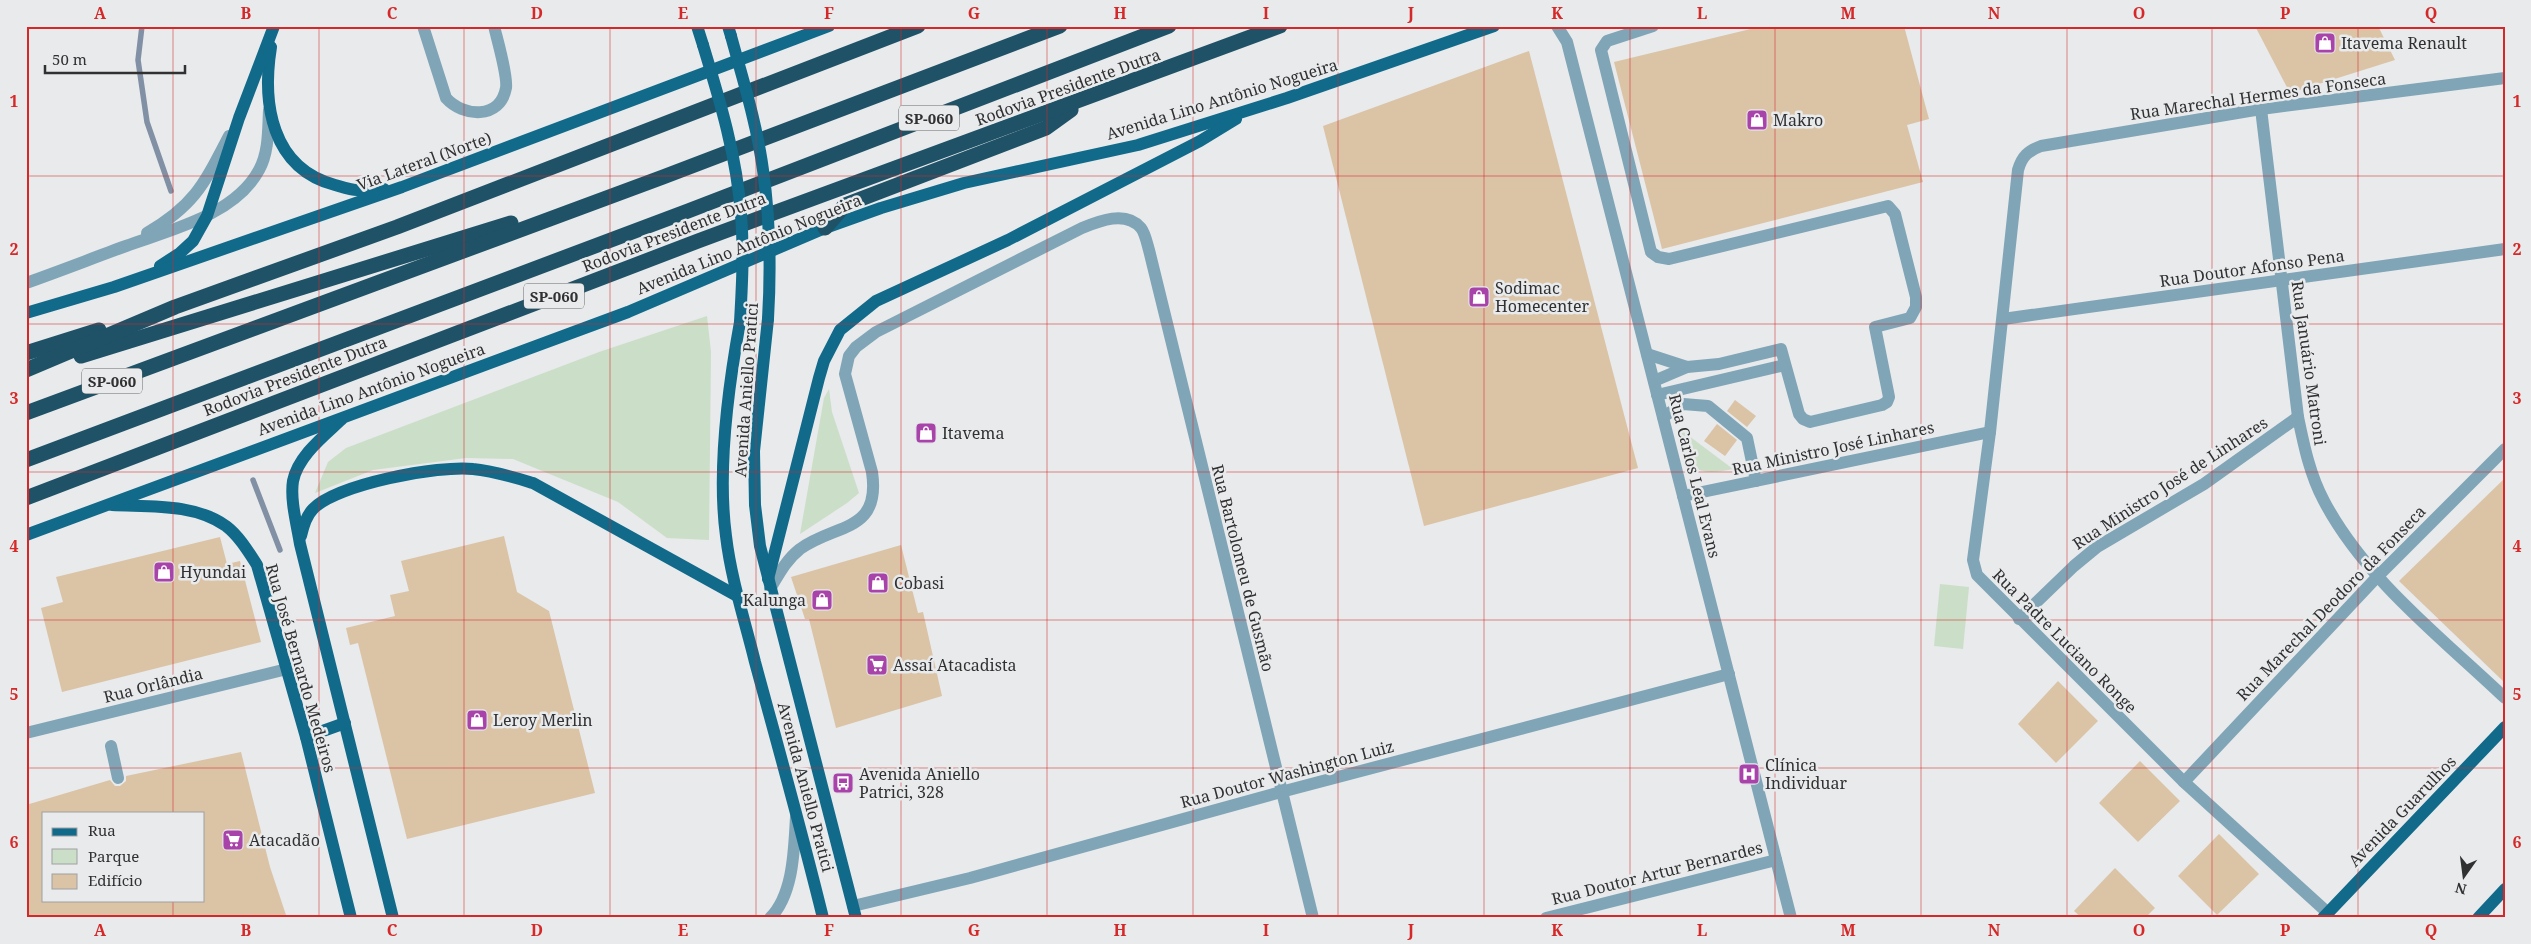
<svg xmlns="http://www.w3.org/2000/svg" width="2531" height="944" viewBox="0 0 2531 944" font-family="'Noto Serif',serif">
  <rect width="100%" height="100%" fill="#e8eaec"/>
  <g fill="#cbdec8">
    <path d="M707,316L711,352L709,540L667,538L618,502L513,459L466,458L373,470L315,493L328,462L346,448L599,352Z"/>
    <path d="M829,389L832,412L859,493L847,503L800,534L824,398Z"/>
    <path d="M1681,430L1733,469C1692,478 1689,467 1681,430Z"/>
    <path d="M1940,584L1969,587L1963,649L1934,646Z"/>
  </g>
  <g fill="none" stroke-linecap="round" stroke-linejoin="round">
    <g stroke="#8190a4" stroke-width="5.5">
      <path d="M142,26L138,60L147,122L171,191"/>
      <path d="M253,480L280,550"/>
    </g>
  </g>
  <g fill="#dbc3a6" fill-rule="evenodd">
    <path d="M1763,26H1904L1929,119L1907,125L1923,182L1662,249L1614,62Z"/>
    <path d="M2255,26H2378L2395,60L2290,93Z"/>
    <path d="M1529,51L1638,468L1424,526L1323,126Z"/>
    <path d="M1735,400L1756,416L1747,427L1727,411Z"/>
    <path d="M1717,424L1737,440L1725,456L1704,441Z"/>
    <path d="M2505,478V683L2399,581Z"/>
    <path d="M504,536L517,592L549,611L595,793L407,839L358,643L350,645L346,628L395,616L390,595L409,591L401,561Z"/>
    <path d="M220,537L227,564L240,561L261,642L62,692L41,608L63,602L56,577Z"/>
    <path d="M901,545L918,613L923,612L942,696L836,728L809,619H805L791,577Z"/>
    <path d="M2058,681L2098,721L2056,763L2018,724Z"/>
    <path d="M241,752L270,867L287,918H26V805L110,780L115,786H120L126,781V776ZM44,813H204V900H44Z"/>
    <path d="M2140,761L2180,801L2138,842L2099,803Z"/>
    <path d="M2219,834L2259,874L2217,915L2178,876Z"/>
    <path d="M2115,868L2155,908L2145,918H2082L2074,911Z"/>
  </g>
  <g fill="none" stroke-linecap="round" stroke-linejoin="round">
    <g stroke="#80a5b7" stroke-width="12">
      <path d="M423,26L446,98C463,117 500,120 506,88C508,76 497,39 494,26"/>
      <path d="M1557,26L1567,42L1791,918"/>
      <path d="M1653,26L1607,41L1601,50L1651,252L1658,257L1669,259L1888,206L1895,214L1916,297V307L1910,318L1875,327L1889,397L1887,402L1882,405L1810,422L1803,419L1799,414L1781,349L1719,364L1687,367L1654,381"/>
      <path d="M2261,109L2298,417C2304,446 2310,475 2324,501C2365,579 2442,638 2505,698"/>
      <path d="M147,233C195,205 204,184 229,136"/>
      <path d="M26,283C60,271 93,258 126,246C170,230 235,215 259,170C269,152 268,129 269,110"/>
      <path d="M2003,319L2505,249"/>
      <path d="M1647,354L1687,367"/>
      <path d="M1657,395L1785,365"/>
      <path d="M1663,417L1683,404L1708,406L1747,438L1756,481"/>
      <path d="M1683,496L1990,432"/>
      <path d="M770,589C779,574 786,560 800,549C836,523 881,533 872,472L845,374L849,356L856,347L876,332L1082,228C1099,221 1126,210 1141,228C1145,233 1147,243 1149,250L1313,918"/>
      <path d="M2019,619L2074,566L2097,547L2204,484L2298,417"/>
      <path d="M26,733L287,669"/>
      <path d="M111,746L118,778"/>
      <path d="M2184,782L2377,577L2505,449"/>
      <path d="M853,906L970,878L1281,792L1729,674"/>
      <path d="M2328,913L2184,782L1977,575L1973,560L1990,432L2018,170C2022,156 2028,151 2041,146L2261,109L2505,78"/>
      <path d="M770,918C794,894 794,848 796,817"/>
      <path d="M1546,918L1776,860"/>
    </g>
    <g stroke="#116a8a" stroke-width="12">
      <path d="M697,26L703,45"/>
      <path d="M728,26L731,36"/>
      <path d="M271,47C262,103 271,168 335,185C342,187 350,190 357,190C366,190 375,189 384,189"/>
      <path d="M160,266L180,253L193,241L207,216L239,118L274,26"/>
      <path d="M26,313L114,287L402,187L829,26"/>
      <path d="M768,319L754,451L755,505L760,546L856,918"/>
      <path d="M740,322C728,388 717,470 726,536C731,579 745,621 755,662C778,747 802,832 823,918"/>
      <path d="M341,420C324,436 298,456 293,481C290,500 297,525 300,544L393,918"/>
      <path d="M112,505C149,507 194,503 226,526C239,536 248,551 257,565L306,737L351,918"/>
      <path d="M26,535L628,312L825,228L881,208L964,183L1138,145L1287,98L1494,26"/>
      <path d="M301,536C303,527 306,516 313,509C337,484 439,465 473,469C494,471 513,477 533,483L739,597"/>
      <path d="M768,579L819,378L824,361L840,330L876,301L1008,240L1200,141L1236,119"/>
      <path d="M306,737L345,723"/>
      <path d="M2323,918L2505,727"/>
      <path d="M2478,918L2505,889"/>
    </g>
    <g stroke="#1f5267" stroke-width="15">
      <path d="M825,228L845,205L1046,128L1071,110"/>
      <path d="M26,353L99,330"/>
      <path d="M81,356L511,223"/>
      <path d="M26,370L175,307L397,227L918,26"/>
      <path d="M26,413L663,177L1060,26"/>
      <path d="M26,460L688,211L1169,26"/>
      <path d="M26,498L698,241L1280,26"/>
    </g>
    <g stroke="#116a8a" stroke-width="12">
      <path d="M731,36C743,80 757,125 763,170C770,219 771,269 768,319"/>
      <path d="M703,45C720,101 737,157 741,215C744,251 742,287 740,322"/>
    </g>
  </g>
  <path fill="none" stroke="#d62828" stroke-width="1" stroke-opacity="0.55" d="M173,26V813M319,26V918M464,26V918M610,26V918M756,26V918M901,26V918M1047,26V918M1193,26V918M1338,26V918M1484,26V918M1630,26V918M1775,26V918M1921,26V918M2067,26V918M2212,26V918M2358,26V918M26,176H2505M26,324H2505M26,472H2505M26,620H2505M26,768H2505M173,900V918"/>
  <defs>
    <g id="shop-square" transform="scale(1.125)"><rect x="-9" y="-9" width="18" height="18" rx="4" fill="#a843a9" stroke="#e8eaec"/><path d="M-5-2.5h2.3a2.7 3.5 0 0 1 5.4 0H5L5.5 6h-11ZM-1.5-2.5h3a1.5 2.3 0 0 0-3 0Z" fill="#fff"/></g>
    <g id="supermarket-square" transform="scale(1.125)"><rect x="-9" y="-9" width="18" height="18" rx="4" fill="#a843a9" stroke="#e8eaec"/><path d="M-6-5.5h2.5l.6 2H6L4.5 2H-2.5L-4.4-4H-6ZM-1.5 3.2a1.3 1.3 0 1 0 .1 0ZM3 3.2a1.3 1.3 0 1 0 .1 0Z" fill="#fff"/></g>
    <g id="hospital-square" transform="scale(1.125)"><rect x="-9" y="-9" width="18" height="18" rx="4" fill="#a843a9" stroke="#e8eaec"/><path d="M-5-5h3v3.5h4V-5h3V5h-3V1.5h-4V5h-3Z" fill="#fff"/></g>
    <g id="bus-square" transform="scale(1.125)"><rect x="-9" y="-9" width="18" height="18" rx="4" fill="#a843a9" stroke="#e8eaec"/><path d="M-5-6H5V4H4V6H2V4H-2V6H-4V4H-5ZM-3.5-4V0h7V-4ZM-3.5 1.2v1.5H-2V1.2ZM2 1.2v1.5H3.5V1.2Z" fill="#fff"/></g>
  </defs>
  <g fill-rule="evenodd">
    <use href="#shop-square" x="2325" y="43"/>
    <use href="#shop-square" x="1757" y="120"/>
    <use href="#shop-square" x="1479" y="297"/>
    <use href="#shop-square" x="926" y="433"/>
    <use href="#shop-square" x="164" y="572"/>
    <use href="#shop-square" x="878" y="583"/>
    <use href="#shop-square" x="822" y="600"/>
    <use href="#supermarket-square" x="877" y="665"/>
    <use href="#shop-square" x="477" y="720"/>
    <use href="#hospital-square" x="1749" y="774"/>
    <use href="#bus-square" x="843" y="783"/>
    <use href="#supermarket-square" x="233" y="840"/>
  </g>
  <g text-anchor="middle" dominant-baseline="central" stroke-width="5" stroke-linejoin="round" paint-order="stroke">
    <g fill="#e8eaec" stroke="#68686a" stroke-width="1">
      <rect x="899" y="105.5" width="60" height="25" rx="4"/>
      <rect x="524" y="283.5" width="60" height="25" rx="4"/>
      <rect x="82" y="368.5" width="60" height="25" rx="4"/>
    </g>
    <g font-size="15" font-weight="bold" fill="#313132">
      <text x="929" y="118">SP-060</text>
      <text x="554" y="296">SP-060</text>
      <text x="112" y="381">SP-060</text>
    </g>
    <g font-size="16" fill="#313132" stroke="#e8eaec" text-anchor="start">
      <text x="2341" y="43">Itavema Renault</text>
      <text x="1773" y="120">Makro</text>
      <text x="1495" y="288">Sodimac<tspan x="1495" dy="18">Homecenter</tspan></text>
      <text x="942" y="433">Itavema</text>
      <text x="180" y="572">Hyundai</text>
      <text x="894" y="583">Cobasi</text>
      <text x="806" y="600" text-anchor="end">Kalunga</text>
      <text x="893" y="665">Assaí Atacadista</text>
      <text x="493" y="720">Leroy Merlin</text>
      <text x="1765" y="765">Clínica<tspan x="1765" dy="18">Individuar</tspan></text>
      <text x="859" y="774">Avenida Aniello<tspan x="859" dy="18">Patrici, 328</tspan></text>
      <text x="249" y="840">Atacadão</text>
    </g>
    <g font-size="16" fill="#313132" stroke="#e8eaec">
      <text transform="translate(1068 87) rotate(-20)">Rodovia Presidente Dutra</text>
      <text transform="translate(2258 96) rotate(-8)">Rua Marechal Hermes da Fonseca</text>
      <text transform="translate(1222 99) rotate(-17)">Avenida Lino Antônio Nogueira</text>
      <text transform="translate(424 161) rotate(-20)">Via Lateral (Norte)</text>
      <text transform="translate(674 232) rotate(-21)">Rodovia Presidente Dutra</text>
      <text transform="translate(749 244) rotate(-22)">Avenida Lino Antônio Nogueira</text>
      <text transform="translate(2252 268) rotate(-8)">Rua Doutor Afonso Pena</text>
      <text transform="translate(2309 363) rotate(82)">Rua Januário Matroni</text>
      <text transform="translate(295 376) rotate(-21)">Rodovia Presidente Dutra</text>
      <text transform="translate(371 389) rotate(-20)">Avenida Lino Antônio Nogueira</text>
      <text transform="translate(746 390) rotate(-86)">Avenida Aniello Pratici</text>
      <text transform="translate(1833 448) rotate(-12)">Rua Ministro José Linhares</text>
      <text transform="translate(1695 476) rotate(76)">Rua Carlos Leal Evans</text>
      <text transform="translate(2170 483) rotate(-33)">Rua Ministro José de Linhares</text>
      <text transform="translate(1243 568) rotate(76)">Rua Bartolomeu de Gusmão</text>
      <text transform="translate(2331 603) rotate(-46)">Rua Marechal Deodoro da Fonseca</text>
      <text transform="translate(2065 641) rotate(45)">Rua Padre Luciano Ronge</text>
      <text transform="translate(301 668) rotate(74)">Rua José Bernardo Medeiros</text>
      <text transform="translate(153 685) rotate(-14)">Rua Orlândia</text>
      <text transform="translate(1287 774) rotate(-15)">Rua Doutor Washington Luiz</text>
      <text transform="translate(806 787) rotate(75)">Avenida Aniello Pratici</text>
      <text transform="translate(2402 811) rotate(-46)">Avenida Guarulhos</text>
      <text transform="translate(1657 873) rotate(-14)">Rua Doutor Artur Bernardes</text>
    </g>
  </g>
  <rect width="2531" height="944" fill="none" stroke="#e8eaec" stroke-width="55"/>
  <rect x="42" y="812" width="162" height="90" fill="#e8eaec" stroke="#9fa0a2"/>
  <rect x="52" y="828" width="25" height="8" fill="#116a8a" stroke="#9fa0a2"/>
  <text x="88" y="836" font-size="15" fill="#313132">Rua</text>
  <rect x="52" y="849" width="25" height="15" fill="#cbdec8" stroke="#9fa0a2"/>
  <text x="88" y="862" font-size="15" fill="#313132">Parque</text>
  <rect x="52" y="874" width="25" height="15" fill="#dbc3a6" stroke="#9fa0a2"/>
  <text x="88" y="886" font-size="15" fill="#313132">Edifício</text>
  <g transform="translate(2464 876) rotate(194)" stroke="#e8eaec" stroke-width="4" paint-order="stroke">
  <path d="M0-4L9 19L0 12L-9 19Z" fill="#313132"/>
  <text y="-8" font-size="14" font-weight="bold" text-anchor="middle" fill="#313132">N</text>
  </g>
  <path d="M45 65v8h140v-8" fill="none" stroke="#313132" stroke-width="2.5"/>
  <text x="52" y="65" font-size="15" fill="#313132" stroke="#e8eaec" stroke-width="4" paint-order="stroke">50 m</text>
  <rect x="28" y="28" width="2476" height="888" fill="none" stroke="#d62828" stroke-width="2"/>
  <g font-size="16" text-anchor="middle" font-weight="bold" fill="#d62828">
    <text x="100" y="19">A</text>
    <text x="246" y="19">B</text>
    <text x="392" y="19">C</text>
    <text x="537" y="19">D</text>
    <text x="683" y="19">E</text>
    <text x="829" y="19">F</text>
    <text x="974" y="19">G</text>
    <text x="1120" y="19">H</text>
    <text x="1266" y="19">I</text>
    <text x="1411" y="19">J</text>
    <text x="1557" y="19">K</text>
    <text x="1702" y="19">L</text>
    <text x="1848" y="19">M</text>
    <text x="1994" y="19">N</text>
    <text x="2139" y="19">O</text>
    <text x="2285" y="19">P</text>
    <text x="2431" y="19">Q</text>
    <text x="14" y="107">1</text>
    <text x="2517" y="107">1</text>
    <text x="14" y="255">2</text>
    <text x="2517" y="255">2</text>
    <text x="14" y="404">3</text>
    <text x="2517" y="404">3</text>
    <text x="14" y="552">4</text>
    <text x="2517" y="552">4</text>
    <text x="14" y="700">5</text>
    <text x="2517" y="700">5</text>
    <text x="14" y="848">6</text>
    <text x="2517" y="848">6</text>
    <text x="100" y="936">A</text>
    <text x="246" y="936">B</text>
    <text x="392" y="936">C</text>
    <text x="537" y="936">D</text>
    <text x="683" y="936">E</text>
    <text x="829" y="936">F</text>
    <text x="974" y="936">G</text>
    <text x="1120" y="936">H</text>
    <text x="1266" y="936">I</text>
    <text x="1411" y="936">J</text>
    <text x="1557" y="936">K</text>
    <text x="1702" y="936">L</text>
    <text x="1848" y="936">M</text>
    <text x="1994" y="936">N</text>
    <text x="2139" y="936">O</text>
    <text x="2285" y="936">P</text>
    <text x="2431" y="936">Q</text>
  </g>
</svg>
